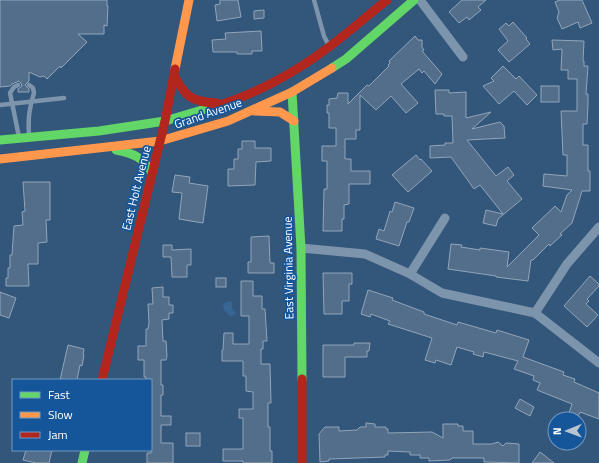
<svg xmlns="http://www.w3.org/2000/svg" width="599" height="463" viewBox="0 0 599 463" font-family="'Titillium Web',sans-serif">
  <rect width="100%" height="100%" fill="#33567b"/>
  <path fill="#386594" d="M229,301L232,302V308L236,313L231,317L224,310L223,304Z"/>
  <g fill="#526e8b" stroke="#92a5ba">
    <path d="M0,0H107V6H108L107,26L104,25V34H78L87,42L61,68L60,66L47,79L44,76L40,77L29,72V81L25,85L29,89V92H18V89L22,86L21,83L19,81L12,84L10,86L0,87Z"/>
    <path d="M220,0H238L241,17L217,21L215,5L220,4Z"/>
    <path d="M462,0H486L478,7L481,10L469,20L467,17L459,23L449,12Z"/>
    <path d="M560,0H582L592,23L580,28L578,22L562,29L557,18L559,12L555,2Z"/>
    <path d="M264,10V18L254,19V11Z"/>
    <path d="M513,22L527,38L526,39L530,44L509,62L498,50L508,41L499,29L506,23L509,26Z"/>
    <path d="M261,31L262,51H252V54H237V52H213L212,40L226,39L225,33Z"/>
    <path d="M415,36L418,40H422V47L424,50L422,51L442,74L435,84L424,71L422,73L419,69L401,84L418,103L406,113L391,96L376,110L360,95V130H356V139H345V159H351V171H370V184H349V204L344,205V219H342V231H323L324,189H327V161H322V146H336V128H329V113H327V105H329V99L337,98L338,93H348V104L367,85L369,86L389,66L388,65L390,63L389,61Z"/>
    <path d="M552,40L584,41L583,61H584V66H588L586,94H588V105L587,124H583V145H588V171H590V191H582L572,223L560,234L562,235L550,246L549,244L533,260H531L528,281L496,277V276L448,269L451,244L462,245L461,247L480,250V248L509,252L507,267L539,235L532,228L555,206L561,212L567,195L572,190L543,186L544,174L567,176V155H563L561,111H577V79H568V70H561L562,49L553,50Z"/>
    <path d="M503,66L516,79L519,76L537,95L527,105L514,91L499,104L483,86L494,81L491,78Z"/>
    <rect x="541" y="86" width="18" height="16"/>
    <path d="M435,90H449V93L466,92V118L491,112L472,129L500,122L504,126L505,138L467,140L496,176L508,167L514,175L507,181L522,199L498,219L496,226L483,223L486,210L503,214L480,185L474,189L451,157L430,158V146L445,145V143H453L452,116H444V114H436Z"/>
    <path d="M242,141H255V148H271V161L256,162L255,185L228,186V169H234V159H238V149H242Z"/>
    <path d="M416,155L420,160L421,159L432,171L408,192L392,175Z"/>
    <path d="M175,175L190,177L189,183L208,186L203,223L179,219L182,193L172,192Z"/>
    <path d="M23,182H50V220H46L47,242L38,243V264H28L29,286H6V278H8V268H10V255H12L14,226L23,225L22,212L25,211Z"/>
    <path d="M395,202L414,208L409,222H407L399,246L376,239L379,229L384,231L390,211L392,212Z"/>
    <path d="M269,236L270,263H274V273H248V262H251V237Z"/>
    <path d="M163,245H172V250L191,249V265H187V277H172L171,257H163Z"/>
    <path d="M323,273H352V284H349V301H342V314H324Z"/>
    <path d="M590,276L599,284V286L587,299L589,301L586,304L598,315L587,327L564,306Z"/>
    <rect x="216" y="278" width="10" height="9"/>
    <path d="M241,281H253V296H262V309H265L267,341H263V349H261V364H270L271,403H268V427H270V451H272V463H243V461H223V449H243V418H239V409H253V392L246,391V376H243V361H222V350H223L224,333H233V344H249V316H241Z"/>
    <path d="M163,287V297H169V305H173V313H169V319L162,320L163,341H166L167,356L166,360H161V385H163V395H161V416H171V425H161V443H173V463H147V453H151V380H146V377H144V360H138V346H146V329H148L149,323L148,304H153L152,288Z"/>
    <path d="M368,290L393,298L392,300L424,312V314L457,325L458,322L496,333L497,330L529,340L523,357L564,372L563,375L575,379L574,382L599,393V419L580,412L577,419L568,416L572,404L537,390L540,383L533,380L534,376L514,369L518,361L484,352L483,357L473,354L474,352L457,347L451,365L436,360L435,363L425,360L432,338L388,324L390,321L371,314L370,317L361,314Z"/>
    <path d="M0,292L16,298L9,318L0,315Z"/>
    <path d="M354,343H370L369,351H367V357H345V377H323V345H354Z"/>
    <path d="M68,345L84,349L83,355H84L82,366L80,365L77,380H60Z"/>
    <path d="M520,399L534,407L530,416L515,408Z"/>
    <path d="M366,423L375,424V427H386V429H388V433L432,432L443,438V424H458V426H463V431H473V444H492L498,442L503,446L506,443L519,444V463L486,462H484V458H452L450,460L429,461V458H420V455H410V452L388,451V455H385V457L329,459V461L320,462L319,434L325,427H339V431L357,430L360,427H366Z"/>
    <rect x="186" y="433" width="14" height="13"/>
    <path d="M26,450H52L49,463H36L23,460Z"/>
    <path d="M540,452L554,463H532Z"/>
  </g>
  <g fill="none" stroke-linecap="round" stroke-linejoin="round">
    <g stroke="#7d94ad" stroke-width="4.5">
      <path d="M314,0L324,36L329,46"/>
      <path d="M18,85L14,87L10,93L19,137"/>
      <path d="M29,85L33,88L34,93C29,108 28,119 29,136"/>
      <path d="M0,105L64,98"/>
    </g>
    <g stroke="#7d94ad" stroke-width="9">
      <path d="M420,0L463,57"/>
      <path d="M301,248L365,254L410,274L442,293L535,313L599,363"/>
      <path d="M410,274L445,218"/>
      <path d="M535,313L567,264L599,227"/>
    </g>
    <g stroke="#63d668" stroke-width="9">
      <path d="M332,68L346,59L414,0"/>
      <path d="M292,92L301,248L302,379"/>
      <path d="M0,140L99,131L165,121L212,107"/>
      <path d="M116,150C133,153 144,158 152,173"/>
      <path d="M82,463L85,450"/>
    </g>
    <g stroke="#ff974d" stroke-width="9">
      <path d="M175,69L189,0"/>
      <path d="M254,111L280,112L294,121"/>
      <path d="M0,159L160,141L228,121L292,92L332,68"/>
    </g>
    <g stroke="#b3261e" stroke-width="9">
      <path d="M174,75C185,97 192,102 217,103"/>
      <path d="M212,107C253,96 296,72 329,47C349,32 368,15 387,0"/>
      <path d="M302,379V463"/>
      <path d="M102,380L165,121L175,69"/>
    </g>
  </g>
  <g text-anchor="middle" dominant-baseline="central" stroke-width="3.5" stroke-linejoin="round" paint-order="stroke">
    <g font-size="12" fill="#fff" stroke="#155599">
      <text transform="translate(208 113) rotate(-19)">Grand Avenue</text>
      <text transform="translate(136 188) rotate(-76)">East Holt Avenue</text>
      <text transform="translate(288 268) rotate(-91)">East Virginia Avenue</text>
    </g>
  </g>
  <rect x="12" y="379" width="140" height="72" fill="#155599" stroke="#7399c2"/>
  <rect x="20" y="392" width="20" height="6" fill="#63d668" stroke="#7399c2"/>
  <text x="48" y="399" font-size="12" fill="#ffffff">Fast</text>
  <rect x="20" y="412" width="20" height="6" fill="#ff974d" stroke="#7399c2"/>
  <text x="48" y="419" font-size="12" fill="#ffffff">Slow</text>
  <rect x="20" y="432" width="20" height="6" fill="#b3261e" stroke="#7399c2"/>
  <text x="48" y="439" font-size="12" fill="#ffffff">Jam</text>
  <g transform="translate(567 431) rotate(269)"><circle r="19" fill="#155599" stroke="#7399c2"/>
  <path d="M0-3L7 15L0 10L-7 15Z" fill="#b8c4d1"/>
  <text y="-6" font-size="11" font-weight="bold" text-anchor="middle" fill="#ffffff">N</text>
  </g>
</svg>
